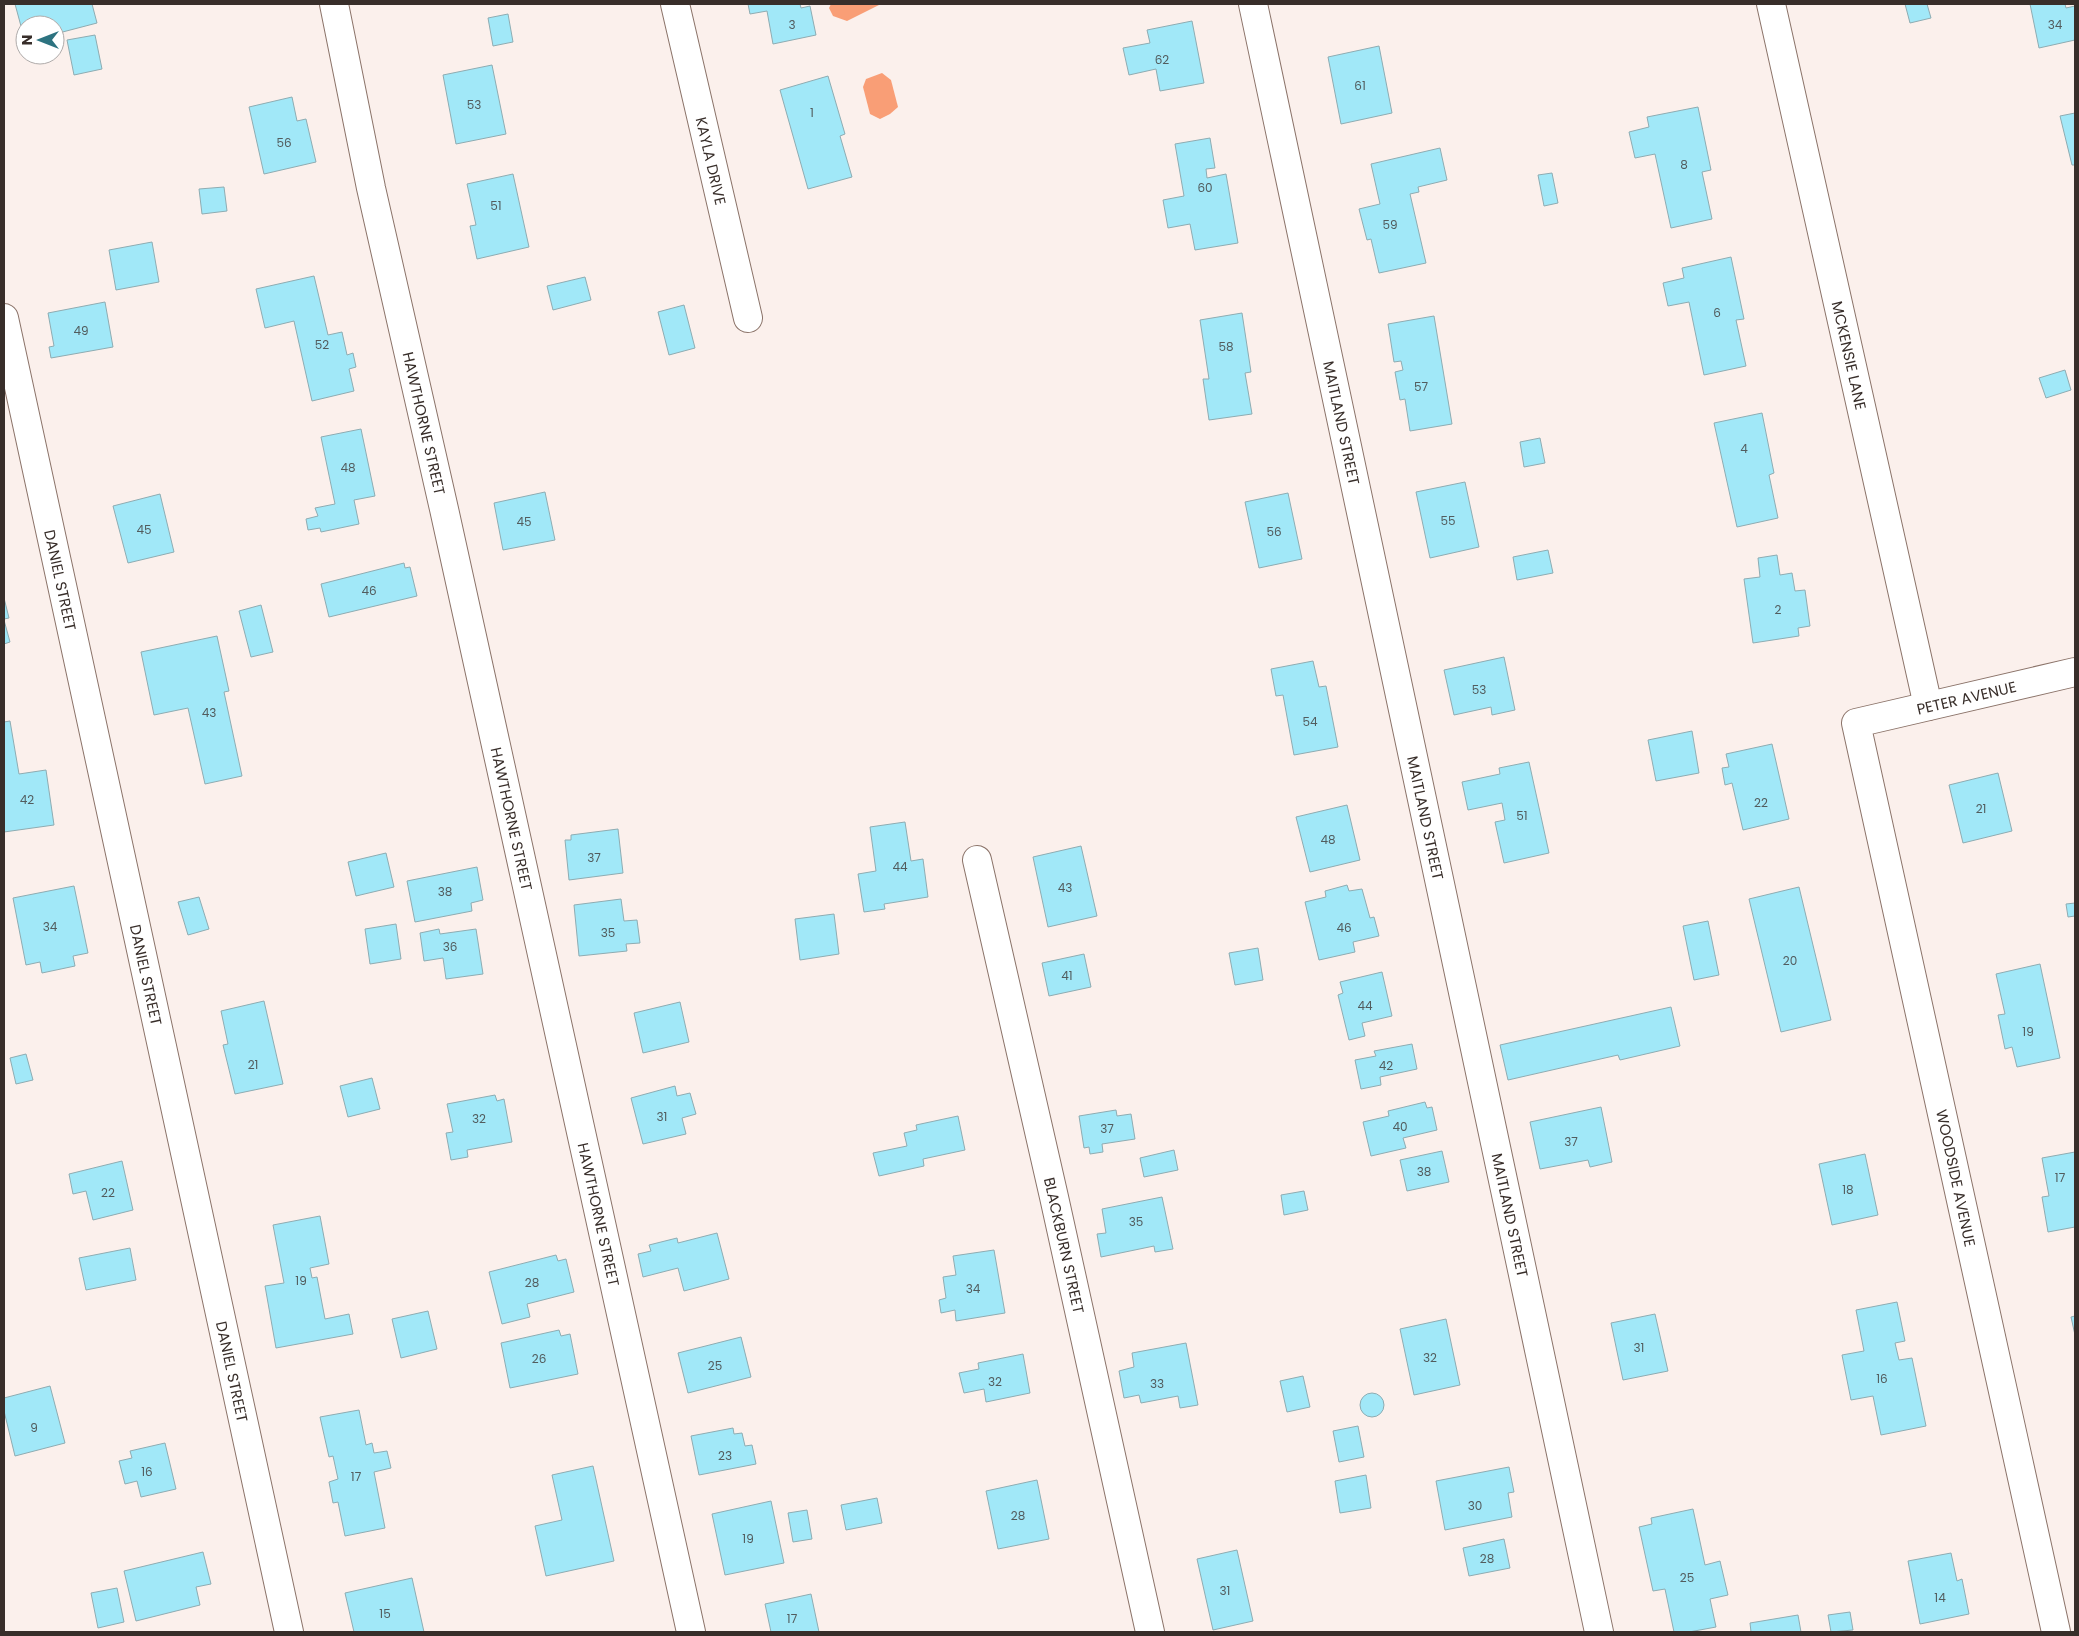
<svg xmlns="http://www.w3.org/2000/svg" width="2079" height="1636" viewBox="0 0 2079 1636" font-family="Poppins,sans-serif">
  <rect width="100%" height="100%" fill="#fbf0ec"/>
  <g fill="#f99e76">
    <path d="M831,4H881L847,21L833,16L829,8Z"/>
    <path d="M882,73L891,80L898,107L890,114L880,119L870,114L863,87L866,79Z"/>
  </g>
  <g fill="#a1e8f8" stroke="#8eacb2">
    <path d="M15,4H92L97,23L55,34V25H25V41Z"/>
    <path d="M748,4H800L801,8L810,6L816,35L773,44L767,11L750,14Z"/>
    <path d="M1905,4H1927L1931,18L1910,23Z"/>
    <path d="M2030,4H2065L2066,8L2075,6V40L2039,48Z"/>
    <path d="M508,14L513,42L493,46L488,18Z"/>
    <path d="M1192,21L1204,83L1160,91L1156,69L1129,75L1123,48L1150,43L1147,30Z"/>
    <path d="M95,35L102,69L74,75L67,40Z"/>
    <path d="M1379,46L1392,113L1341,124L1328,57Z"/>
    <path d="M492,65L506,134L456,144L443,75Z"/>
    <path d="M828,76L845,134L840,136L852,177L808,189L780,90Z"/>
    <path d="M292,97L297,121L306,119L316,162L264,174L249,107Z"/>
    <path d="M1698,107L1711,170L1702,172L1712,219L1671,228L1655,154L1635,158L1629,132L1649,127L1647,117Z"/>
    <path d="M2075,113V165H2072L2060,116Z"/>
    <path d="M1210,138L1215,168L1206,169L1207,178L1226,174L1238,243L1195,250L1190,224L1168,228L1163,200L1184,196L1175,144Z"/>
    <path d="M1440,148L1447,180L1418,187L1419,192L1410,194L1426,263L1379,273L1371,239L1367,240L1359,209L1380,204L1371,164Z"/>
    <path d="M1552,173L1558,203L1544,206L1538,175Z"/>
    <path d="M513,174L529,247L477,259L470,226L476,225L467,184Z"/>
    <path d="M224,187L227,211L202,214L199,189Z"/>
    <path d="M152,242L159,282L116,290L109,250Z"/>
    <path d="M1731,257L1744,319L1736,320L1746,366L1704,375L1689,302L1668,306L1663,283L1684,278L1682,268Z"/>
    <path d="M314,276L328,335L342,332L347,355L353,353L356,367L349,369L354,391L312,401L294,321L265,328L256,289Z"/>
    <path d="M585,277L591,300L553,310L547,286Z"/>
    <path d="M105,302L113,347L51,358L49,347L54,346L48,313Z"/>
    <path d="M684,305L695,348L669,355L658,312Z"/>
    <path d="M1242,313L1251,372L1245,373L1252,414L1209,420L1203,379H1209L1200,320Z"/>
    <path d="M1434,316L1452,424L1410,431L1405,399L1400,400L1395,372L1403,370L1401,361L1394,362L1388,324Z"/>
    <path d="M2065,370L2071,390L2046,398L2039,378Z"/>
    <path d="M1762,413L1774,473L1769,475L1778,518L1737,527L1714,423Z"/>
    <path d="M361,429L375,496L354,500L359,524L321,532L320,528L308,530L306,519L318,516L315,508L335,504L321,437Z"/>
    <path d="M1540,438L1545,463L1524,467L1520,442Z"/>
    <path d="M1465,482L1479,547L1430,558L1416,492Z"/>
    <path d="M545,492L555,540L503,550L494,503Z"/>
    <path d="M1288,493L1302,559L1259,568L1245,502Z"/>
    <path d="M160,494L174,552L128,563L113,506Z"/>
    <path d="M1548,550L1553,573L1517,580L1513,557Z"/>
    <path d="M1777,555L1780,575L1792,573L1795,591L1805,590L1810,626L1798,628L1799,636L1753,643L1744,579L1760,577L1758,558Z"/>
    <path d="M404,563L405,568L410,567L417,596L329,617L321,584Z"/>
    <path d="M4,598L9,618L4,619Z"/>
    <path d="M261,605L273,652L251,657L239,611Z"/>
    <path d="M4,620L10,642L4,644Z"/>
    <path d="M217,636L229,691L224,692L242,776L205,784L188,708L154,715L141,652Z"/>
    <path d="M1504,657L1515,710L1492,715L1491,707L1454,715L1444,670Z"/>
    <path d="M1313,661L1319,687L1326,686L1338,747L1294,755L1283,695L1276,696L1271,669Z"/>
    <path d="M10,721L19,774L46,770L54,825L4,832V722Z"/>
    <path d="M1692,731L1699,773L1656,781L1648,740Z"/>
    <path d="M1772,744L1789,819L1743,830L1732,783L1725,785L1722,768L1729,767L1726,754Z"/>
    <path d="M1529,762L1549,853L1504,863L1495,822L1505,820L1502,803L1468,810L1462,782L1500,774L1499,768Z"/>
    <path d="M1998,773L2012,831L1963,843L1949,785Z"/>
    <path d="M1347,805L1360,860L1310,872L1296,817Z"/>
    <path d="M905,822L911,861L923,859L928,897L884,904L885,909L864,912L858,874L876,871L870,827Z"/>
    <path d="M618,829L623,873L569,880L565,840H571V835Z"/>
    <path d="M1081,846L1097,916L1048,927L1033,857Z"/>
    <path d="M386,853L394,887L356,896L348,862Z"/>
    <path d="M477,867L483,900L471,903L472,911L415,922L407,881Z"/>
    <path d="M1347,885L1349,891L1362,889L1370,918L1374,917L1379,936L1353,942L1355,952L1319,960L1305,902L1326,897L1325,891Z"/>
    <path d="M74,886L88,953L73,956L75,966L42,973L40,962L26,965L13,898Z"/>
    <path d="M1799,887L1831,1020L1781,1032L1749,899Z"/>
    <path d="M199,897L209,929L188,935L178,902Z"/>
    <path d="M621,899L624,921L637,920L640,943L626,944L627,951L579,956L574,905Z"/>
    <path d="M2075,903V916L2068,917L2066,904Z"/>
    <path d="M834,914L839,954L800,960L795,919Z"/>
    <path d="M1708,921L1719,975L1694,980L1683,926Z"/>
    <path d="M396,924L401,959L370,964L365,929Z"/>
    <path d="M439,929L440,934L476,929L483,974L446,979L443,958L424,961L420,933Z"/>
    <path d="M1258,948L1263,980L1235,985L1229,953Z"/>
    <path d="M1084,954L1091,987L1049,996L1042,963Z"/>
    <path d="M2040,964L2060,1058L2017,1067L2012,1047L2005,1049L1998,1015L2005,1014L1996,974Z"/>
    <path d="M1382,972L1392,1016L1362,1023L1365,1036L1349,1040L1338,995L1343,993L1340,982Z"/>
    <path d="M264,1001L283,1084L235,1094L223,1045L228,1044L221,1011Z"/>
    <path d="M680,1002L689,1042L643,1053L634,1013Z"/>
    <path d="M1671,1007L1680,1046L1620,1060L1618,1055L1508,1080L1500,1045Z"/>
    <path d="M1412,1044L1417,1069L1380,1077L1381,1085L1361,1089L1355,1060L1376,1056L1374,1051Z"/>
    <path d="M26,1054L33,1080L16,1084L10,1058Z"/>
    <path d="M372,1078L380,1109L348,1117L340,1086Z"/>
    <path d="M675,1086L677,1096L690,1093L696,1114L682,1118L686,1134L643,1144L631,1098Z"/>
    <path d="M495,1095L497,1101L504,1099L512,1142L467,1150L468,1157L451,1160L446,1133L453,1132L447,1104Z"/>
    <path d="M1425,1102L1427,1108L1432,1107L1437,1130L1403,1138L1406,1148L1371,1156L1363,1122L1389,1116L1388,1111Z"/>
    <path d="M1601,1107L1612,1162L1590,1167L1588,1160L1540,1169L1530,1122Z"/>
    <path d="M1116,1110L1117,1116L1131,1114L1135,1139L1102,1144L1103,1152L1090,1154L1089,1147L1084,1148L1079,1116Z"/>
    <path d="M958,1116L965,1150L923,1159L924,1166L879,1176L873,1153L907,1146L904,1133L917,1130L916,1125Z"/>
    <path d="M1174,1150L1178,1170L1144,1177L1140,1158Z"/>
    <path d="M1442,1151L1449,1182L1407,1191L1400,1160Z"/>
    <path d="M2075,1152V1227L2048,1232L2042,1197L2049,1196L2042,1158Z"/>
    <path d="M1865,1154L1878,1215L1832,1225L1819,1164Z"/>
    <path d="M122,1161L133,1210L93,1220L86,1191L73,1194L69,1174Z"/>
    <path d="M1304,1191L1308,1210L1284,1215L1281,1195Z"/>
    <path d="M1162,1197L1173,1249L1155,1252L1154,1246L1101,1257L1097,1234L1106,1233L1102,1209Z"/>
    <path d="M320,1216L329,1264L310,1268L312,1278L317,1277L325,1319L349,1314L353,1334L276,1348L265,1286L284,1283L273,1225Z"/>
    <path d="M717,1233L729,1279L684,1291L678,1268L643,1277L638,1254L651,1251L649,1245L677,1238L678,1243Z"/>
    <path d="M130,1248L136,1280L86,1290L79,1258Z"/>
    <path d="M994,1250L1005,1313L956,1321L955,1310L941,1313L939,1300L946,1298L943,1277L956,1275L953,1256Z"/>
    <path d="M556,1255L558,1261L566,1259L574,1292L527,1304L530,1317L502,1324L489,1272Z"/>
    <path d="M1897,1302L1905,1341L1895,1343L1899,1360L1912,1358L1926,1426L1881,1435L1873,1396L1851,1400L1842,1355L1864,1351L1856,1310Z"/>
    <path d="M428,1311L437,1349L401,1358L392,1319Z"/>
    <path d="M1655,1314L1668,1371L1623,1380L1611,1323Z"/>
    <path d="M2075,1316V1335L2071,1317Z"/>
    <path d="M1446,1319L1460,1385L1414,1395L1400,1329Z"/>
    <path d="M559,1330L561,1336L570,1334L578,1374L510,1388L501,1343Z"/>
    <path d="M741,1337L751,1377L688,1393L678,1353Z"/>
    <path d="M1186,1343L1198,1405L1180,1408L1178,1396L1141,1403L1139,1395L1124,1398L1119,1371L1134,1367L1132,1353Z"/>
    <path d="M1023,1354L1030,1393L986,1402L984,1389L964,1393L959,1373L979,1369L978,1363Z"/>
    <path d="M1303,1376L1310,1407L1287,1412L1280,1381Z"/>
    <path d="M50,1386L65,1443L15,1456L4,1411V1398Z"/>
    <circle cx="1372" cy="1405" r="12"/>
    <path d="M359,1410L366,1445L372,1443L374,1453L387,1451L391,1468L374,1472L385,1528L345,1536L338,1502L333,1503L329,1482L338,1479L333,1456L329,1457L320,1417Z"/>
    <path d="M1358,1426L1364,1457L1339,1462L1333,1431Z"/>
    <path d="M733,1428L734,1434L742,1433L745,1446L752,1445L756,1464L699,1475L691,1436Z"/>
    <path d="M165,1443L176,1489L141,1497L137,1481L125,1484L119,1461L132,1458L130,1451Z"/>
    <path d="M593,1466L614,1561L546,1576L535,1526L562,1520L552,1475Z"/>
    <path d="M1509,1467L1514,1492L1508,1493L1512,1517L1445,1530L1436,1481Z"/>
    <path d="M1366,1475L1371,1508L1340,1513L1335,1481Z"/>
    <path d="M1037,1480L1049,1539L998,1549L986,1491Z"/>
    <path d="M877,1498L882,1523L846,1530L841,1505Z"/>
    <path d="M771,1501L784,1563L725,1575L712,1514Z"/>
    <path d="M1693,1509L1705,1565L1720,1561L1728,1595L1710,1599L1716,1627L1689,1632H1674L1665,1589L1653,1591L1639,1527L1652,1524L1651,1518Z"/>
    <path d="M807,1510L812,1539L793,1542L788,1513Z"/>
    <path d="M1504,1539L1510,1568L1469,1576L1463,1548Z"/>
    <path d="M1237,1550L1253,1621L1213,1630L1197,1559Z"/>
    <path d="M203,1552L211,1584L196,1587L200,1605L136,1621L124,1571Z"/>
    <path d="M1951,1553L1957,1581L1962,1579L1969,1614L1920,1624L1908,1561Z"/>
    <path d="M412,1578L424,1632H354L345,1593Z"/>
    <path d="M117,1588L124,1622L98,1628L91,1593Z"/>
    <path d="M811,1594L819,1632H771L765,1604Z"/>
    <path d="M1850,1612L1853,1630L1831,1632L1828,1615Z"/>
    <path d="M1798,1615L1801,1632H1751L1750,1623Z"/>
  </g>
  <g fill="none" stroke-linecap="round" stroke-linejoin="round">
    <g stroke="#8b7369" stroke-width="30">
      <g id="minor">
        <path id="s1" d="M334,4L371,188L444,509L691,1632"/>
        <path id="s2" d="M675,4L748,318"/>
        <path id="s3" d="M1253,4L1599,1632"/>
        <path id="s4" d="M1771,4L1928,706"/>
        <path id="s5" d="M4,318L289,1632"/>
        <path id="s6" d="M977,860L1054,1197L1150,1632"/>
        <path id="s7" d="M2056,1632L1856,723L2075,672"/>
      </g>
    </g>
    <use href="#minor" stroke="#fff" stroke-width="28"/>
  </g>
  <g text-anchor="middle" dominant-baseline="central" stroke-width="5" stroke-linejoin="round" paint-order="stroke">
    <g font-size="12" fill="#525c5e">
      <text x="792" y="24">3</text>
      <text x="2055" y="24">34</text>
      <text x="1162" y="59">62</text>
      <text x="1360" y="85">61</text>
      <text x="474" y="104">53</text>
      <text x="812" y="112">1</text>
      <text x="284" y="142">56</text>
      <text x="1684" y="164">8</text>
      <text x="1205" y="187">60</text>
      <text x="496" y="205">51</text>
      <text x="1390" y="224">59</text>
      <text x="1717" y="312">6</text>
      <text x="81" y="330">49</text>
      <text x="322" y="344">52</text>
      <text x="1226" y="346">58</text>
      <text x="1421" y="386">57</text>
      <text x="1744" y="448">4</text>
      <text x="348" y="467">48</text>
      <text x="1448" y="520">55</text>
      <text x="524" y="521">45</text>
      <text x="144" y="529">45</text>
      <text x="1274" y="531">56</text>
      <text x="369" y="590">46</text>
      <text x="1778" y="609">2</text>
      <text x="1479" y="689">53</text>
      <text x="209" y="712">43</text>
      <text x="1310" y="721">54</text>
      <text x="27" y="799">42</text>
      <text x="1761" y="802">22</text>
      <text x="1981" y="808">21</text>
      <text x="1522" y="815">51</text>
      <text x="1328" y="839">48</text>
      <text x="594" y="857">37</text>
      <text x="900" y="866">44</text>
      <text x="1065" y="887">43</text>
      <text x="445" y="891">38</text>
      <text x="50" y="926">34</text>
      <text x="1344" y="927">46</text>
      <text x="608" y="932">35</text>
      <text x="450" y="946">36</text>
      <text x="1790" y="960">20</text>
      <text x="1067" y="975">41</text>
      <text x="1365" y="1005">44</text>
      <text x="2028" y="1031">19</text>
      <text x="253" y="1064">21</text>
      <text x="1386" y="1065">42</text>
      <text x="662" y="1116">31</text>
      <text x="479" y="1118">32</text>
      <text x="1400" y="1126">40</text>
      <text x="1107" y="1128">37</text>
      <text x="1571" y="1141">37</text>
      <text x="1424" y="1171">38</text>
      <text x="2060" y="1177">17</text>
      <text x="1848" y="1189">18</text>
      <text x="108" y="1192">22</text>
      <text x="1136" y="1221">35</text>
      <text x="301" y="1280">19</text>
      <text x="532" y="1282">28</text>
      <text x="973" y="1288">34</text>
      <text x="1639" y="1347">31</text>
      <text x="1430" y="1357">32</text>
      <text x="539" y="1358">26</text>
      <text x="715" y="1365">25</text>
      <text x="1882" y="1378">16</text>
      <text x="995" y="1381">32</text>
      <text x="1157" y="1383">33</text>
      <text x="34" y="1427">9</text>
      <text x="725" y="1455">23</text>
      <text x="147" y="1471">16</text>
      <text x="356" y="1476">17</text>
      <text x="1475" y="1505">30</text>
      <text x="1018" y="1515">28</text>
      <text x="748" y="1538">19</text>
      <text x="1487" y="1558">28</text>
      <text x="1687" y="1577">25</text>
      <text x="1225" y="1590">31</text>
      <text x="1940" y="1597">14</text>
      <text x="385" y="1613">15</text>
      <text x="792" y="1618">17</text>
    </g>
    <g font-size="15" fill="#382e2a" stroke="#fff">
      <text stroke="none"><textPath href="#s2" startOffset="161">KAYLA DRIVE</textPath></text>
      <text stroke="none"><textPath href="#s4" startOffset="360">MCKENSIE LANE</textPath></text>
      <text stroke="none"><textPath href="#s3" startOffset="428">MAITLAND STREET</textPath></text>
      <text stroke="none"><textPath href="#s1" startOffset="429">HAWTHORNE STREET</textPath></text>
      <text stroke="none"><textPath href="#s5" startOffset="268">DANIEL STREET</textPath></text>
      <text stroke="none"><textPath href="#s7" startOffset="1044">PETER AVENUE</textPath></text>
      <text stroke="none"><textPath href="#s1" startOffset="834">HAWTHORNE STREET</textPath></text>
      <text stroke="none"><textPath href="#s3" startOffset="832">MAITLAND STREET</textPath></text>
      <text stroke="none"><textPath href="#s5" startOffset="672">DANIEL STREET</textPath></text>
      <text transform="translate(1956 1178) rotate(78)">WOODSIDE AVENUE</text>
      <text stroke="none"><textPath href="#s1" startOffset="1239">HAWTHORNE STREET</textPath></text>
      <text stroke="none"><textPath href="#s3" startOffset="1238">MAITLAND STREET</textPath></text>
      <text stroke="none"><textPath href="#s6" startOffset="395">BLACKBURN STREET</textPath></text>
      <text stroke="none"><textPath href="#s5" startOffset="1078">DANIEL STREET</textPath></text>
    </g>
  </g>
  <rect width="2079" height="1636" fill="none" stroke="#382e2a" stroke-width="10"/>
  <g transform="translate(40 40) rotate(270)"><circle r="24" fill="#ffffff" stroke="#afabaa"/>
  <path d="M0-4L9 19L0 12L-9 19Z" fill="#2d7380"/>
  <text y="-8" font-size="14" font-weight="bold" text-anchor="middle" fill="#382e2a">N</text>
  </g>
</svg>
